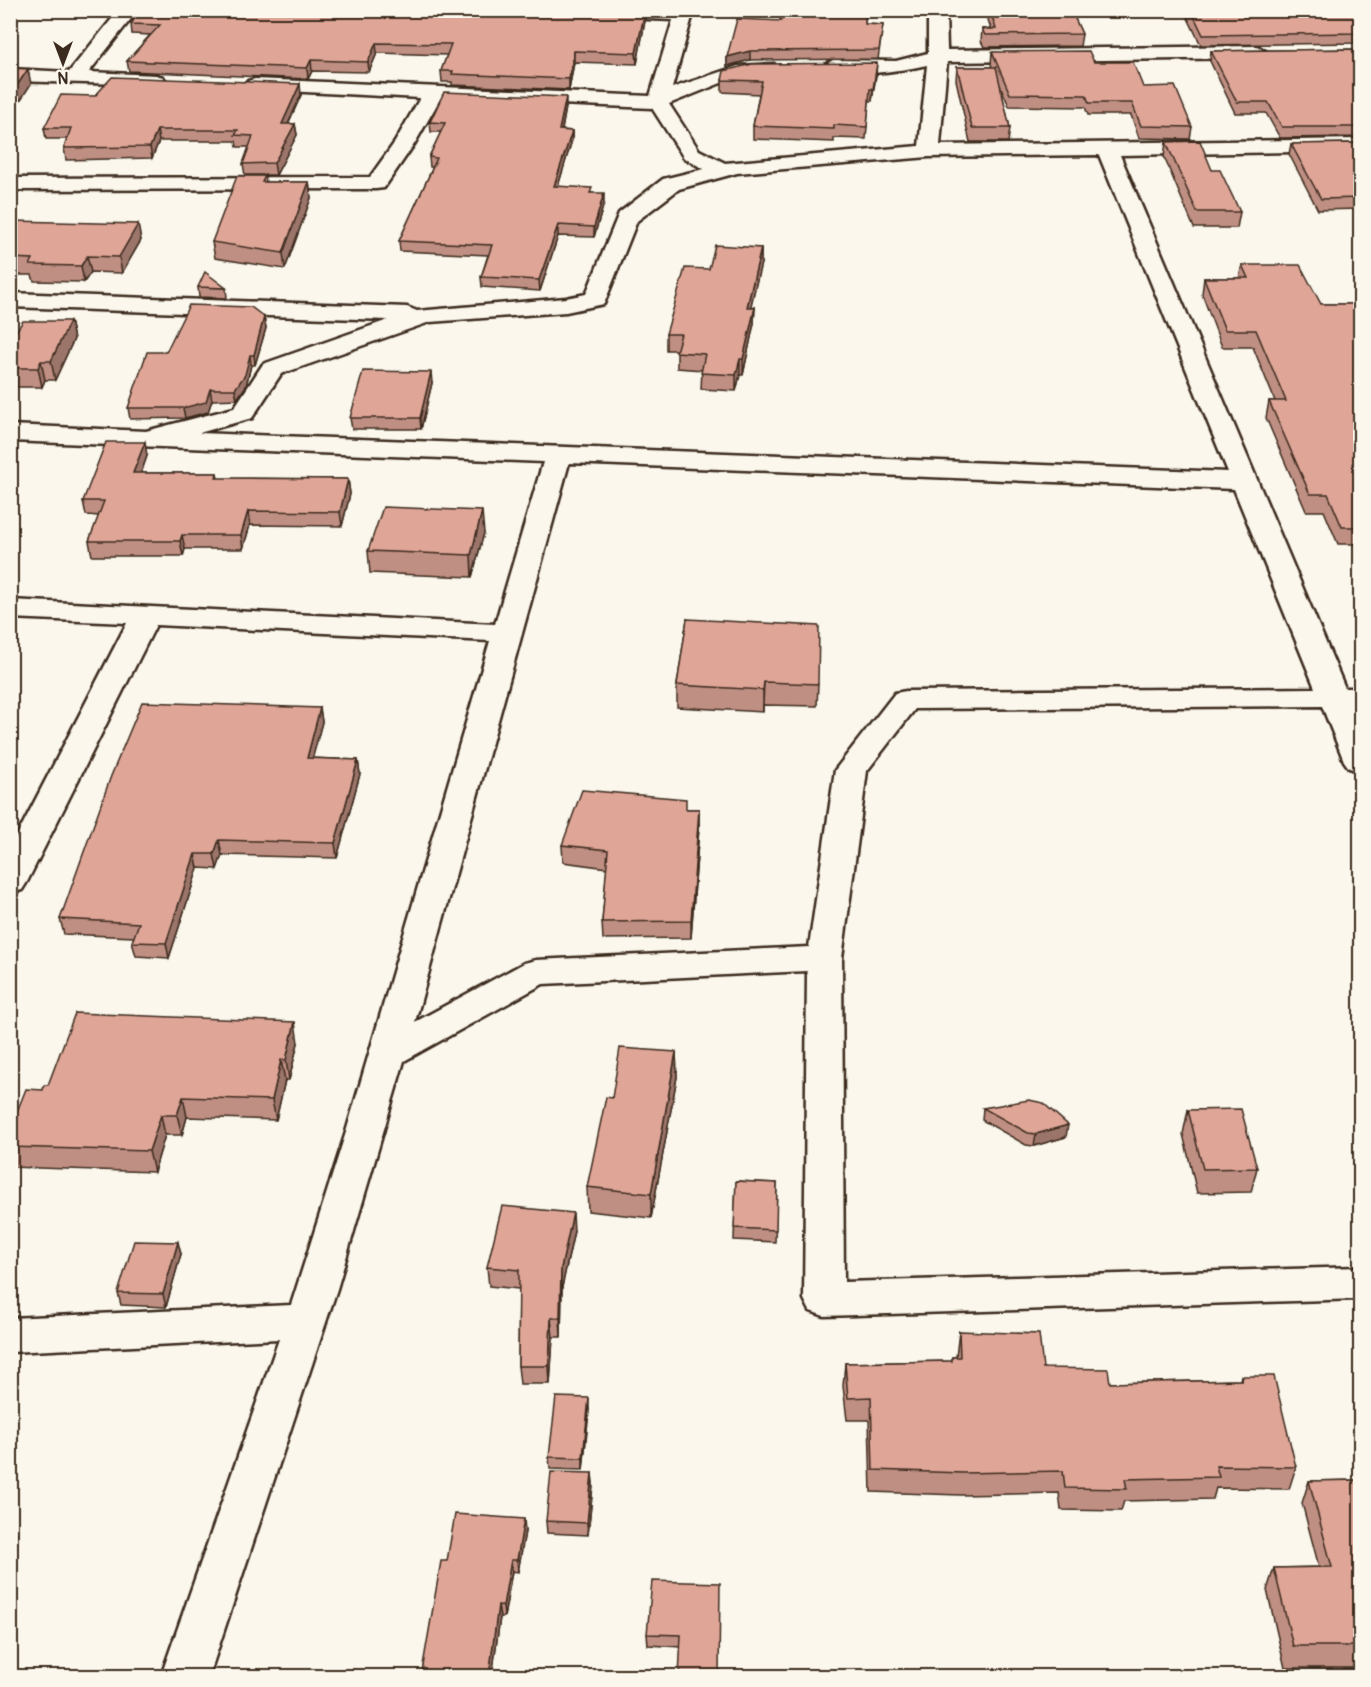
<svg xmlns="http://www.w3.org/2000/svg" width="1371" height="1687" viewBox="0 0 1371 1687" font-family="Pangolin,sans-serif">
  <rect width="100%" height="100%" fill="#fbf7ec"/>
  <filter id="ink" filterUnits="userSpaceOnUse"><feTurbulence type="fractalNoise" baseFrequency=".0167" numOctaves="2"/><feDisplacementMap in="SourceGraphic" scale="12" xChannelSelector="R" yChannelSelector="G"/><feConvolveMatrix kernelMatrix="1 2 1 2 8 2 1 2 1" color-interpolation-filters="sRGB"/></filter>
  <g filter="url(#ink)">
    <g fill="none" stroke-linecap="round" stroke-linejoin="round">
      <g stroke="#3b2a1e" stroke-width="5">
        <g id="minor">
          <path d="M119,10H138L89,72L156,75L163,77L166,81L163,85L10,81V69L69,72Z"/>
          <path d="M560,10H694L672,88L738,66L774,64L777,68L774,72L731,79L669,104L699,150L725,163L919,146L927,65C910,69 834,82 823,66L833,60L896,61L928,53V10H946L947,50L1257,46L1267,52L1257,58L947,62L940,145L1360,139V151L1120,155L1345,688H1360V706H1353L1360,725V771L1349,768L1344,761L1322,706L915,709L867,771L842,958L844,1282L1360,1267V1299L824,1316L810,1311L804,1299L807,971L543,984L404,1061L337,1289L209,1676H161L279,1339L10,1352V1318L291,1305L346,1132L490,641L156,625L27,882L22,890L10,893V849L127,623L10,618V600L495,624L543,462L10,441V425L146,431L234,408L263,364L388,320L10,307V293L407,307L417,311L566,298L586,294L619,213L663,179L704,169L684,158L652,108L440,99L415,143L384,188L376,189L10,190V178L370,177L395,142L420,98L248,89L245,85L248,81L255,79L650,96L673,20L569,16ZM1099,155L1228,472L199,433L252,418L281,374L430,322L566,312L604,304L637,221L679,189L737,173L929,157ZM569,463L1234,489L1315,688L906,691L895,693L835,770L809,947L536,960L524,963L415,1022Z"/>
        </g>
      </g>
      <use href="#minor" fill="#fbf7ec" fill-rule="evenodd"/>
    </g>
    <g fill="#c08f83" stroke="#3b2a1e" stroke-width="1.5">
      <path d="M780,10H865V24L883,25L878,59L750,60L727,66V57L780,21Z"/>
      <path d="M985,10H1071L1082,34L1080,46L984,47L981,41L982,29H991Z"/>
      <path d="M1184,10H1360V43L1201,45Z"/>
      <path d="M645,11V21L637,64L574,62L569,90L452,85V82H442L441,71L447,55L377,53L369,72L312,71L308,79L129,71L127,61L150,35L132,34L131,24Z"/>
      <path d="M1360,49V137L1280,138L1266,113H1235L1210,61L1211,51Z"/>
      <path d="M992,52L1094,62L1143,87L1192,127L1190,139L1139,138L1131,115H1088L1085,107L1009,106L1000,85L1010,128L1008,142H970L956,80L957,67H992L991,64Z"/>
      <path d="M876,75L872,101H869L866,139L834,138V142L753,139V126L759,94L722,92V80Z"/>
      <path d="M301,95L288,124H295L297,135L276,175H245L243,164L249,147H237L236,141H159L152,158L66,160L64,148L67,139H46L44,128Z"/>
      <path d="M566,107L562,130L572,131V140L558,186L592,193L604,203L594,237L558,236L540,291L482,287L481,277L488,255L400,251L399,241L433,167H430L429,157L441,132H431L430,122Z"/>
      <path d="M1166,142L1212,170L1240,212L1237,228H1194L1164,157Z"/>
      <path d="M1360,143V209L1318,210L1289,154L1291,144Z"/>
      <path d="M265,176L266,182H309L311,198L285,269L215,258L212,242Z"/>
      <path d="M10,225L141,240L122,273L91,272L84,282L34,281L32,275H10Z"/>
      <path d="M761,248V263L750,307H755L754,323L743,375H740L736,391L701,389L702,370L677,368V350H666V334L709,269Z"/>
      <path d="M1242,265L1321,304H1360V544H1338L1324,511H1306L1266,418L1269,401H1275L1253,347H1222L1202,294L1204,278H1239Z"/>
      <path d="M198,287L226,288L227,298L199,297Z"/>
      <path d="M264,317L266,328L255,365H251L246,386L237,399L212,400L208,412L185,418L130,419L128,408L166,352Z"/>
      <path d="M70,321L74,339L55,380H45L42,387H10V340Z"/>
      <path d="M432,383L421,429H352L350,418Z"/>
      <path d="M147,456L141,473H217L218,478L348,479L350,494L342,526L250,525L243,549H185L183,556H92L89,541L99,516L86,515L83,501Z"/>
      <path d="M484,533L472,577L370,573L368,551Z"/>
      <path d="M687,619L818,684L817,706L763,705V712L677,707V685Z"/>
      <path d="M320,708L322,722L312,758L358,760L360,774L337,858L222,855L217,869L198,868L169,958L136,956L132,942L134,937L64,934L60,919Z"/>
      <path d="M686,809H699V827L691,938L603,939L602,922L607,868L563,862L562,845Z"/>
      <path d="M298,1043L289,1080H285L276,1120L187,1117L182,1135H165L154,1172L10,1167V1129L43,1090L48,1085Z"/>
      <path d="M676,1052L677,1077L651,1218L588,1211L587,1187L612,1098Z"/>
      <path d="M983,1108L1066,1137L1034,1146L1026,1145L982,1120Z"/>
      <path d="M1188,1110L1257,1168L1251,1192L1197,1193L1183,1134Z"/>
      <path d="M736,1181L777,1183L775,1242L734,1240Z"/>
      <path d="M574,1231L562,1287L561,1337H553L550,1384H520L518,1366L519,1289L489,1286L487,1267Z"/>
      <path d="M181,1254L166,1307L121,1305L118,1293Z"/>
      <path d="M959,1331L1043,1368L1110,1383L1240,1380L1241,1376L1296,1467L1289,1489L1216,1488L1213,1499L1124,1501L1121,1511L1061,1510L1059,1493L960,1495L871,1492L869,1420H847L843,1386L845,1363L952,1361V1357H956Z"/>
      <path d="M589,1410L583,1470L550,1469L549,1457Z"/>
      <path d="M592,1473L593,1485L588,1535L547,1533L546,1521Z"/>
      <path d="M1360,1480V1668H1285L1267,1590L1274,1568L1319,1567L1302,1503L1309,1481Z"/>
      <path d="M525,1531L518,1572L512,1571L504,1617H500L492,1677H421L447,1561Z"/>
      <path d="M720,1583L681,1647L648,1645L647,1634Z"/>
    </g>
    <g fill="#9c746a" stroke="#3b2a1e" stroke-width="1.5">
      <path d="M10,10H17L10,18Z"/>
      <path d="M645,11V21L637,64L636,53Z"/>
      <path d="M376,43L377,53L369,72L368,62Z"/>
      <path d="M574,51V62L569,90V79Z"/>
      <path d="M750,51V60L727,66V57Z"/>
      <path d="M311,60L312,71L308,79L307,68Z"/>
      <path d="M877,63L876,75L872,101L873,89Z"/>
      <path d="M28,69L31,84L10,116V96Z"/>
      <path d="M300,84L301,95L283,135L282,124Z"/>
      <path d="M566,97V107L560,140L559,130Z"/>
      <path d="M295,124L297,135L276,175L274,163Z"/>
      <path d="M157,130L159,141L152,158L150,147Z"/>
      <path d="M572,131V140L555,196L554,186Z"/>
      <path d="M309,182L311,198L285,269L283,253Z"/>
      <path d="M604,193V203L594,237V227Z"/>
      <path d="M138,224L141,240L122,273L119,257Z"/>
      <path d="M558,225V236L540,291L539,280Z"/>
      <path d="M761,248V263L747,323V307Z"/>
      <path d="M87,256L91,272L84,282L81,266Z"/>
      <path d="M755,307L754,323L743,375V359Z"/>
      <path d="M264,317L266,328L255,365L254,355Z"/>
      <path d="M70,321L74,339L55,380L51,361Z"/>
      <path d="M250,355L251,365L246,386L237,399L235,389Z"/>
      <path d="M740,359V375L736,391V375Z"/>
      <path d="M41,361L45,380L42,387L38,368Z"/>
      <path d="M431,372L432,383L421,429L420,418Z"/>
      <path d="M210,389L212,400L208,412L185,418L183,408Z"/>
      <path d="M145,442L147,456L136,487L133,473Z"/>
      <path d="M348,479L350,494L342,526L340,512Z"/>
      <path d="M248,511L250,525L243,549L241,535Z"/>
      <path d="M482,511L484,533L472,577L471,555Z"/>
      <path d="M182,535L185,549L183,556L180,541Z"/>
      <path d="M764,682L763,705V712V690Z"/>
      <path d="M320,708L322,722L309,772L307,758Z"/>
      <path d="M358,760L360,774L337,858L335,843Z"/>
      <path d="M699,809V827L691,938V921Z"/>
      <path d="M219,840L222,855L217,869L214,854Z"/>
      <path d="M195,854L198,868L169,958L166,943Z"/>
      <path d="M295,1022L298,1043L289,1080L286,1060Z"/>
      <path d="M676,1052L677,1077L651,1218V1194Z"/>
      <path d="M281,1060L285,1080L276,1120L272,1100Z"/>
      <path d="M183,1097L187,1117L182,1135L177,1115Z"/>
      <path d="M161,1115L165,1135L154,1172L149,1151Z"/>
      <path d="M1068,1125L1066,1137L1034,1146L1036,1134Z"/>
      <path d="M573,1213L574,1231L562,1287L561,1337L560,1318L561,1268Z"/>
      <path d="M178,1242L181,1254L166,1307L163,1294Z"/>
      <path d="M551,1318L553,1337L550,1384L549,1366Z"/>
      <path d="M589,1398V1410L583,1470V1458Z"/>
      <path d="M592,1473L593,1485L588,1535L587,1523Z"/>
      <path d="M10,1516L17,1534L10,1555Z"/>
      <path d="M524,1519L525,1531L518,1572L517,1560Z"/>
      <path d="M511,1560L512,1571L504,1617L503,1606Z"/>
      <path d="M498,1605L500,1617L492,1677H489Z"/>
    </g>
    <g fill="#dfa698" stroke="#3b2a1e" stroke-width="1.5">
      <path d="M141,10H642L645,11L636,53L574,51L569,79L452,74L453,71H441L451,44L376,43L368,62L311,60L307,68L127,61L160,25L131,24Z"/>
      <path d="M780,10H865V24L883,25L879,50L750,51L727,57L737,19L781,21Z"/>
      <path d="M990,10H1071L1082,34L985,35L982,29H996Z"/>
      <path d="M1191,10H1360V33L1203,35Z"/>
      <path d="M1360,49V127H1282L1268,102H1237L1211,51Z"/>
      <path d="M1089,51L1094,62H1133L1143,87L1175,86L1192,127L1141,126L1132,103H1089L1086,95L1010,94L992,52Z"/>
      <path d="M877,63L873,89H870L867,127L834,125V129L753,126L762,81L722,80L724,71L752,64Z"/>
      <path d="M957,67H996L1010,128H972Z"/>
      <path d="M10,68L28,69L10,96Z"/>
      <path d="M112,77L300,84L282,124H295L274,163L243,164L253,136L235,135L238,130H157L150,147L64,148L71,128H44L61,95L95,96Z"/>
      <path d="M444,92L566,97L559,130L572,131L554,186L592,188L590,193H604L594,227L558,225L539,280L481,277L492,245L399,241L437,158L429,157L445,123L430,122Z"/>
      <path d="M1200,141L1212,170H1220L1240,212H1197L1166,142Z"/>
      <path d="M1360,143V198L1321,199L1291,144Z"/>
      <path d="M237,176H265L262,182H309L283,253L212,242Z"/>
      <path d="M13,221L138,224L119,257L87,256L81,266L30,265L33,259L10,258V225Z"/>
      <path d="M715,245L761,248L747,307H755L743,359H740L736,375L701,373L705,354L676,352L681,334H666L685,268L709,269Z"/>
      <path d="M1242,265H1300L1321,304H1360V369H1354V373L1360,388V527H1342L1328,494H1310L1269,401H1286L1256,330H1225L1204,278H1248Z"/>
      <path d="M205,272L226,288L198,287Z"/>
      <path d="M189,305L251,307L264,317L254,355H250L245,375L235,389H210L206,402L183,408H128L147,352H166Z"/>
      <path d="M23,321H70L51,361H41L38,368H10V340Z"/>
      <path d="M363,371L431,372L420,418H350Z"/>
      <path d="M106,442H145L133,473H217L216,478L348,479L340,512L248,511L241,535H182L180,541H89L104,501H83Z"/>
      <path d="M383,507L482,511L471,555L368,551Z"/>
      <path d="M687,619L819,626L818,684L764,682L763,690L677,685Z"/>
      <path d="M142,702L320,708L307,758L358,760L335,843L219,840L214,854H195L166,943L132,942L139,923L60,919L111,776Z"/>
      <path d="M582,790L686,799V809H699L691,921L602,922L608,850L562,845Z"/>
      <path d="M75,1013L295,1022L286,1060H281L272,1100L183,1097L177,1115H161L149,1151L10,1147V1129L26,1089L43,1090L44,1085H48Z"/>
      <path d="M620,1048L676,1052L651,1194L587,1187L606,1097L612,1098Z"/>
      <path d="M1029,1100L1043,1103L1068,1125L1036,1134L1028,1133L983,1108Z"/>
      <path d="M1241,1109L1257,1168L1203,1169L1188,1110Z"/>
      <path d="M736,1181L777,1183L776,1230L734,1228Z"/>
      <path d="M502,1206L573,1213L561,1268L560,1318H551L549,1366H518L519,1270L487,1267Z"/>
      <path d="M134,1241L178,1242L163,1294L118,1293Z"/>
      <path d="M959,1331L1039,1334L1043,1368L1108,1369L1110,1383L1242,1380L1241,1376H1274L1296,1467L1216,1466L1219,1477L1125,1479L1127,1489L1065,1488L1063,1471L963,1473L873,1470L871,1397L848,1398L845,1363L952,1361V1357H960Z"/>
      <path d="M556,1397L589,1398L583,1458L549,1457Z"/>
      <path d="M551,1472L592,1473L587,1523L546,1521Z"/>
      <path d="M1360,1480V1646H1293L1274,1568L1332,1567L1309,1481Z"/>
      <path d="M455,1514L524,1519L517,1560H511L503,1606L498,1605L489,1677H421L441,1561H447Z"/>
      <path d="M652,1581L720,1583L719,1677H679L681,1635L647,1634Z"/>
    </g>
  </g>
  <rect width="1371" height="1687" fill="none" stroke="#fbf7ec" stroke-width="36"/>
  <rect x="18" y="18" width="1335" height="1651" fill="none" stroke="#3b2a1e" stroke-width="2" filter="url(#ink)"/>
  <g transform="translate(63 63) rotate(180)" stroke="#fbf7ec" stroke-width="4.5" paint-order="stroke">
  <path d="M0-4.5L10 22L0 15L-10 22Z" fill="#3b2a1e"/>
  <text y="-9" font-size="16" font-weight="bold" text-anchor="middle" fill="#3b2a1e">N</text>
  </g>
</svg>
